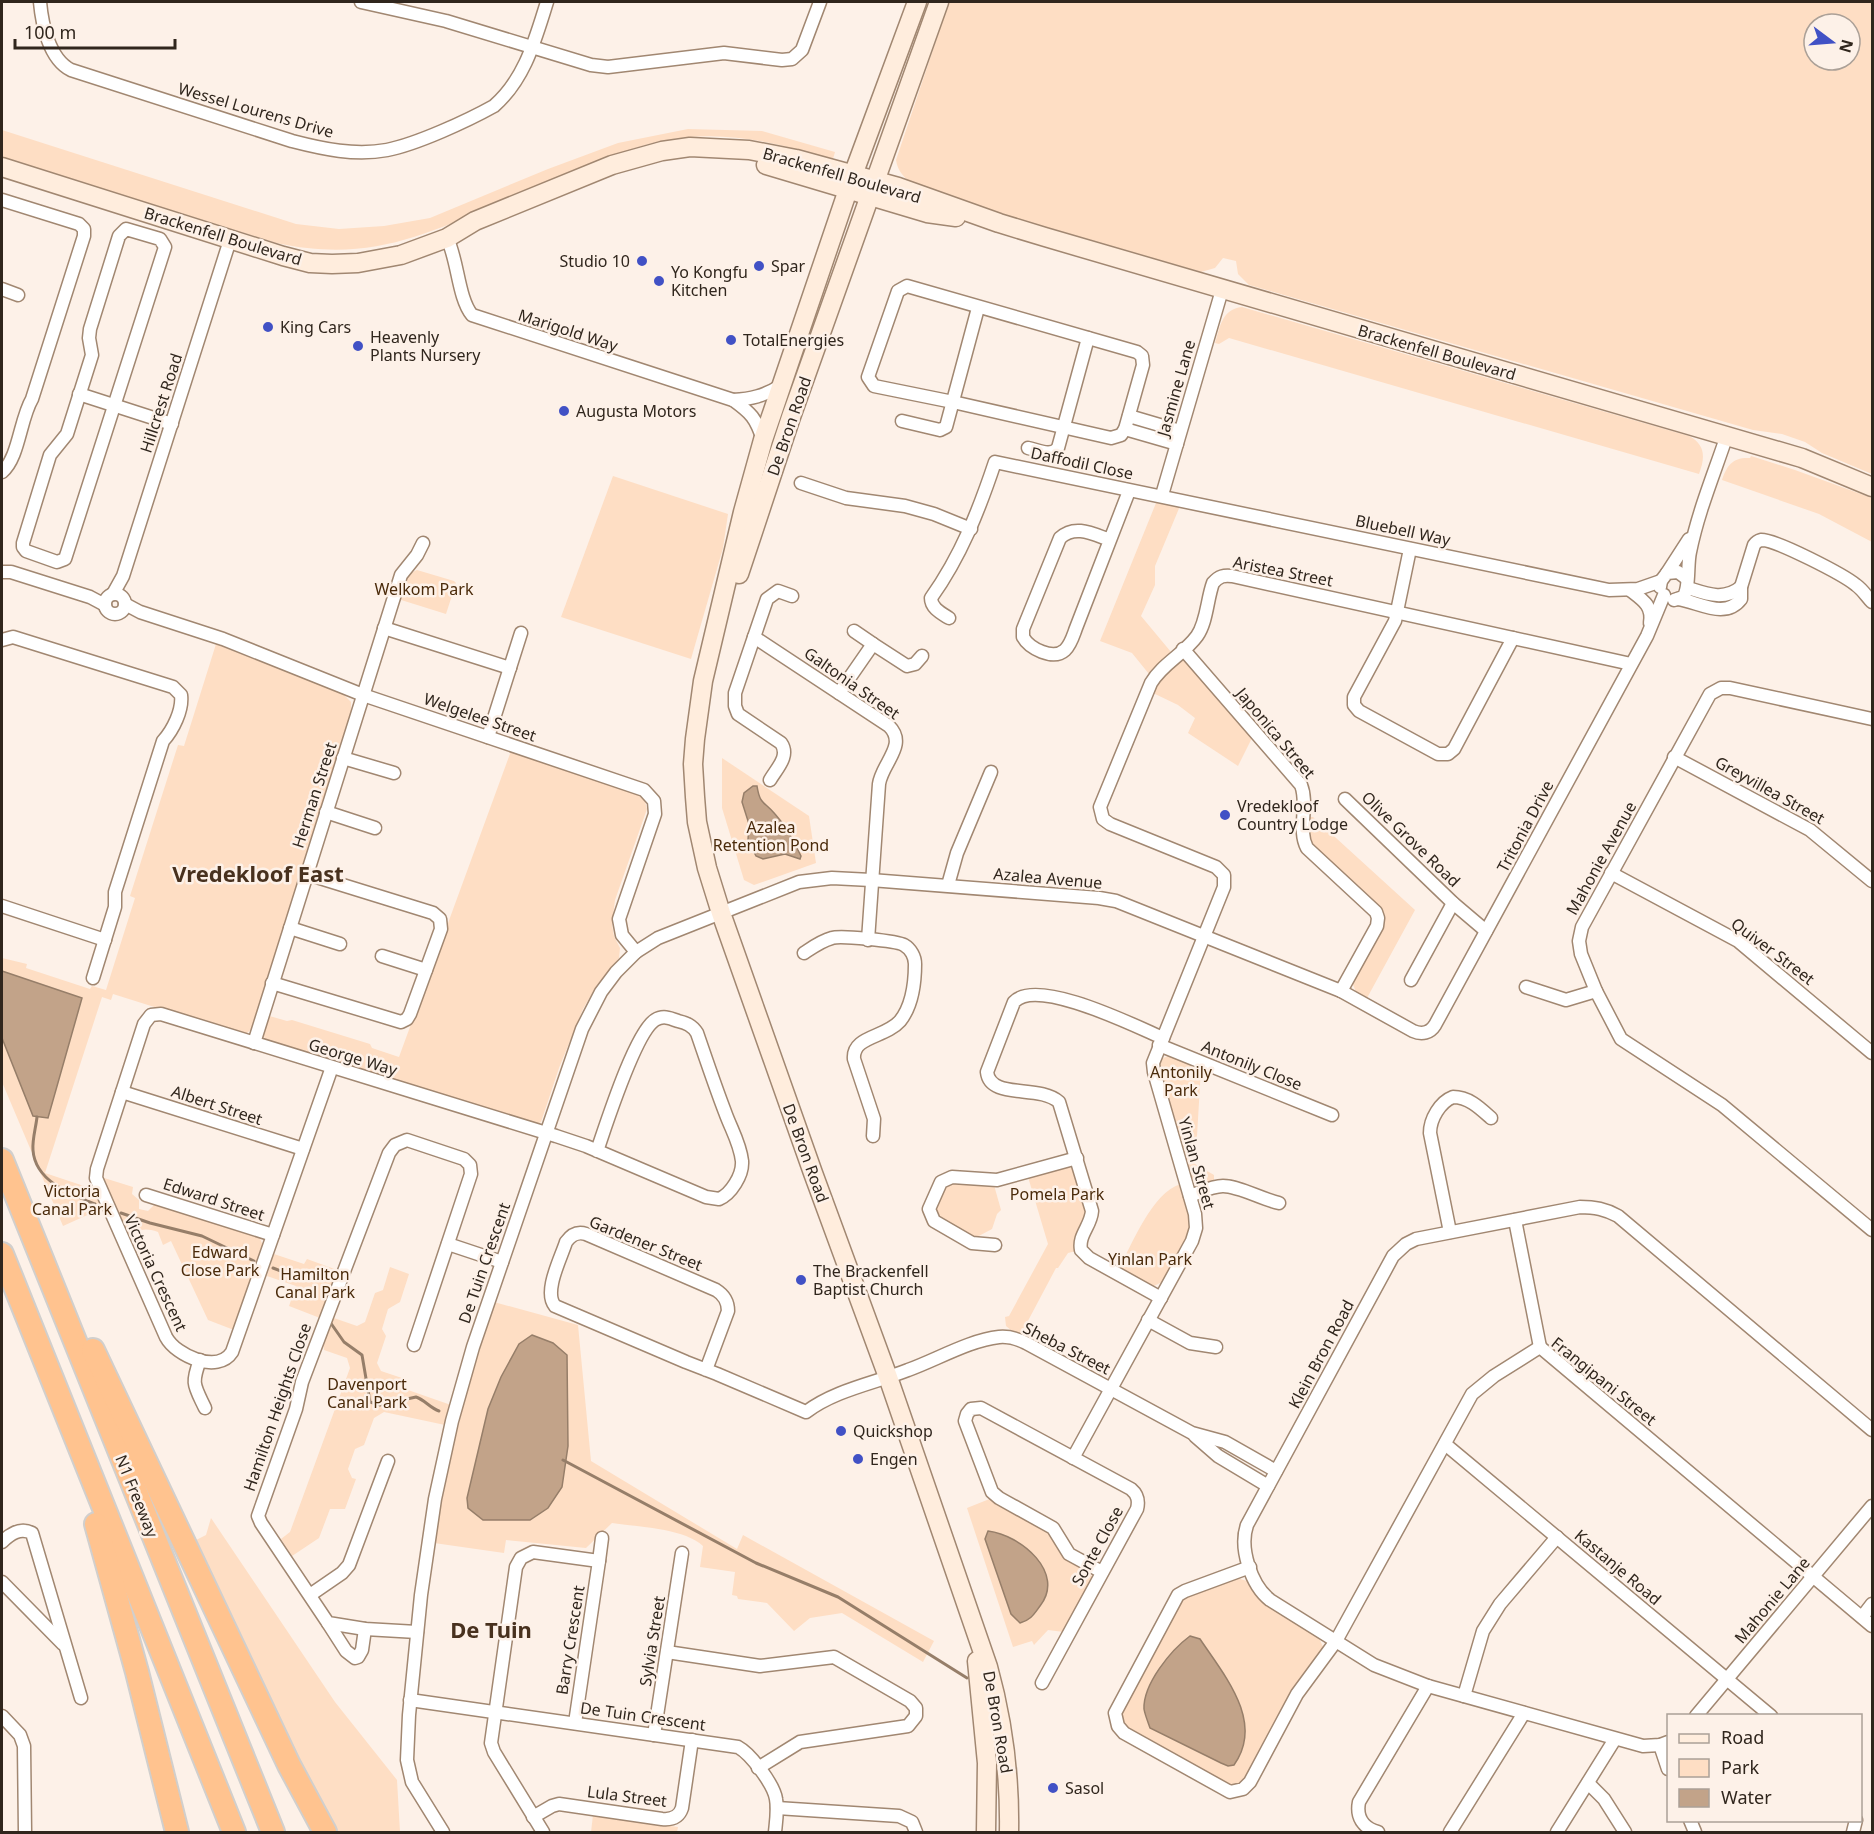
<svg xmlns="http://www.w3.org/2000/svg" width="1874" height="1834" viewBox="0 0 1874 1834" font-family="'Noto Sans',sans-serif">
  <rect width="100%" height="100%" fill="#fdf1e8"/>
  <g fill="#fedec4" fill-rule="evenodd">
    <path d="M949,2H1872V474L1822,453L1805,442L1782,434L1753,430L1249,285L1238,274L1236,261L1223,258L1215,268L1201,272L943,197C925,189 899,183 896,160ZM1814,24H1850V60H1814Z"/>
    <path d="M688,129L762,131L835,152L833,159C760,138 699,124 624,152C582,169 539,187 497,205C416,238 366,262 276,243L2,157V130L296,224L339,229L384,226L430,218L548,169L618,143Z"/>
    <path d="M1242,307L1689,436C1706,445 1705,458 1699,474L1229,338L1219,344L1215,343C1220,327 1222,309 1242,307Z"/>
    <path d="M1751,456L1795,470L1872,498V542L1819,514L1722,480C1727,465 1733,457 1750,458Z"/>
    <path d="M613,476L728,514L723,548L691,659L561,617Z"/>
    <path d="M1156,503L1180,506L1155,566V585L1141,616L1171,652L1149,674L1132,653L1100,641Z"/>
    <path d="M417,570L454,581L456,583L446,614L398,599C402,587 404,575 417,570Z"/>
    <path d="M216,644L343,694L351,702V715L253,1028L247,1033H237L113,994L111,1000L102,997L45,1173L90,1188L94,1186L103,1208L63,1226L2,1082V958L27,964L26,968L90,989L92,986L106,990L135,898L130,896L178,745L184,746Z"/>
    <path d="M1181,660H1186L1253,736L1238,766L1188,733L1195,718L1178,705L1153,693L1165,674Z"/>
    <path d="M511,751L637,794L645,801L647,809L615,900L612,925L614,936L620,948L619,958L597,985L583,1009L559,1068L541,1122L536,1125L267,1042L262,1033L266,1015L287,1021L292,1020L370,1044L372,1048L399,1057Z"/>
    <path d="M722,758L809,816L816,863L754,885L744,880L722,808Z"/>
    <path d="M1309,817H1313L1415,910L1367,998L1356,992L1352,982L1382,926L1312,846L1309,835Z"/>
    <path d="M1168,1056L1201,1068L1197,1136L1190,1161L1214,1175V1183L1200,1186L1191,1179L1159,1068L1161,1059Z"/>
    <path d="M1067,1166L1073,1169L1087,1212L1076,1251L1068,1253L1058,1268H1056L1021,1334L1012,1331L1006,1326L1005,1317L1009,1316L1048,1244L1028,1177Z"/>
    <path d="M101,1177L133,1187L132,1194L139,1200V1209L148,1211L156,1203L259,1236L263,1246L234,1330L208,1320L171,1241L163,1245L158,1232C143,1227 140,1230 126,1237Z"/>
    <path d="M947,1183L994,1185L1001,1210L997,1214L992,1229L975,1238L939,1219L934,1210Z"/>
    <path d="M1181,1184L1190,1212L1191,1226L1187,1239L1164,1281L1152,1287L1118,1270C1132,1245 1152,1192 1181,1184Z"/>
    <path d="M274,1254L304,1264L307,1259L340,1271L320,1318L289,1306L296,1286L267,1276Z"/>
    <path d="M390,1267L409,1274L400,1302L388,1309L382,1329L386,1336L377,1363L381,1371L402,1378L408,1390L451,1405L445,1425L384,1412L374,1418L364,1445L355,1449L348,1469L352,1478L356,1479L345,1509H330L319,1538L292,1556L281,1539L290,1532L350,1368L347,1358L324,1350L323,1341L331,1317L357,1326L365,1322L375,1293L383,1290Z"/>
    <path d="M494,1302L578,1325L591,1461L737,1549L743,1535L934,1641L923,1662L842,1613L810,1618L794,1631L767,1603L738,1599L737,1596L732,1595L735,1572L700,1567L703,1546C684,1528 637,1527 612,1523L586,1548L506,1540L504,1553L434,1543C449,1461 467,1381 494,1302Z"/>
    <path d="M992,1498L1048,1530L1092,1576V1580L1064,1632L1048,1630L1034,1645L1032,1641L1013,1647L967,1508Z"/>
    <path d="M211,1518L335,1702L397,1780L400,1832H335L309,1786L194,1541L206,1535Z"/>
    <path d="M1237,1578L1247,1581L1258,1597L1266,1603L1319,1638L1323,1647L1244,1782L1232,1788L1126,1728L1123,1724L1121,1710L1183,1598Z"/>
    <path d="M593,1815L678,1827L677,1832H591Z"/>
  </g>
  <g fill="#c2a389" stroke="#967e69" stroke-width="1.5">
    <path d="M753,786H757C760,805 764,801 775,814C786,826 794,841 801,856L800,859L785,854L763,859L756,856L748,840L749,824L742,802L744,793Z"/>
    <path d="M2,971L82,998L48,1118L33,1116L2,1038Z"/>
    <path d="M532,1335L553,1343L567,1355L568,1446L562,1487L548,1508L530,1520H483L468,1508L467,1498L488,1409L501,1377L519,1344Z"/>
    <path d="M988,1531C1021,1535 1066,1573 1040,1606C1034,1614 1031,1620 1020,1623L1011,1614L985,1539Z"/>
    <path d="M1190,1636L1200,1639C1224,1675 1265,1722 1234,1765L1228,1766L1221,1763L1150,1728C1148,1722 1145,1715 1144,1709C1143,1684 1171,1650 1190,1636Z"/>
  </g>
  <g fill="none" stroke-linecap="round" stroke-linejoin="round">
    <g stroke="#967e69" stroke-width="3">
      <path d="M37,1117C36,1127 32,1140 33,1150C35,1181 70,1194 95,1204"/>
      <path d="M121,1213L150,1223L202,1236L254,1261"/>
      <path d="M273,1268L291,1275"/>
      <path d="M330,1322L344,1342L362,1355L370,1402L380,1405L416,1397C425,1400 430,1408 439,1411"/>
      <path d="M563,1460L756,1563L838,1597L967,1678"/>
    </g>
    <g stroke="#a18771" stroke-width="15">
      <g id="street">
        <path d="M40,2C42,24 49,59 71,70L292,141C323,149 355,156 387,150C417,144 467,121 494,106C525,79 535,40 547,2"/>
        <path d="M361,2L446,21L591,65L608,67L724,53L782,60L792,59L802,50L820,2"/>
        <path d="M2,200L79,224L84,229V236L32,399C20,419 19,458 2,472"/>
        <path d="M126,229L160,239L165,247L65,559L57,562L26,551L23,547V543L50,455L67,434L92,355L89,338L90,329L119,236Z"/>
        <path d="M447,238C458,260 458,298 472,315L733,400C751,413 756,418 763,440"/>
        <path d="M907,286L1137,352L1142,356L1143,365L1125,429L1121,435L1111,438L953,402L874,386L868,377L898,291Z"/>
        <path d="M2,289L18,295"/>
        <path d="M79,394L172,424"/>
        <path d="M733,400C751,399 764,396 780,386"/>
        <path d="M1129,416L1180,431"/>
        <path d="M902,421L940,430L946,427L978,308"/>
        <path d="M1125,429L1177,444"/>
        <path d="M1028,448C1038,450 1051,457 1058,448L1088,338"/>
        <path d="M801,483L846,498L905,506L934,514L971,529"/>
        <path d="M1162,495L1222,290"/>
        <path d="M1110,540C1093,534 1075,524 1060,538L1023,629V637C1029,648 1053,661 1065,650C1071,644 1073,636 1076,628L1129,491"/>
        <path d="M1410,549L1395,621L1354,697V705L1359,711L1438,754H1448L1454,749L1513,638"/>
        <path d="M2,572H11L90,597L105,605"/>
        <path d="M1667,573L1689,539"/>
        <path d="M1660,587L1661,581L1667,573L1678,572L1686,578"/>
        <path d="M1688,588C1707,594 1724,601 1741,587"/>
        <path d="M1630,590C1643,600 1653,606 1650,623"/>
        <circle cx="115" cy="604" r="10"/>
        <path d="M113,594L123,576L230,240"/>
        <path d="M1678,599C1699,602 1725,620 1741,599V587L1754,545C1756,542 1757,541 1761,540C1775,539 1844,575 1856,585C1863,590 1867,597 1872,602"/>
        <path d="M1674,600L1683,597C1690,589 1687,565 1690,552C1698,512 1714,474 1727,435"/>
        <path d="M125,604L140,612L223,639L363,695L644,790L654,801L655,814L619,919L622,935L636,952"/>
        <path d="M949,618C941,613 931,608 931,598C961,556 979,510 995,462L1609,590L1638,589L1661,581"/>
        <path d="M384,628L510,668"/>
        <path d="M854,631L873,644"/>
        <path d="M754,637L889,726C908,745 882,763 879,784L868,940"/>
        <path d="M2,640L13,637L173,687L181,695C183,710 173,730 163,741L115,892V907L93,978"/>
        <path d="M1183,649L1301,785C1309,805 1297,829 1307,848L1376,912L1378,918L1377,926L1341,991"/>
        <path d="M839,693L873,644L907,666L915,664L922,656"/>
        <path d="M1872,719L1730,688H1721L1710,694L1582,927L1579,941L1581,954L1596,991L1621,1039L1722,1105L1872,1230"/>
        <path d="M488,737L521,633"/>
        <path d="M1674,757L1810,830L1872,881"/>
        <path d="M343,758L394,773"/>
        <path d="M770,780C777,768 790,756 781,743L738,714L735,706V693L767,599L778,591L792,596"/>
        <path d="M1345,799L1453,903L1486,931"/>
        <path d="M326,812L375,828"/>
        <path d="M1611,873L1738,941L1872,1053"/>
        <path d="M948,885L957,853L991,772"/>
        <path d="M2,906L105,940"/>
        <path d="M290,928L340,944"/>
        <path d="M804,953C813,947 821,941 832,938C840,935 897,941 904,945C911,949 915,957 915,964C915,984 912,1006 900,1021C885,1038 852,1036 854,1059L874,1119L873,1136"/>
        <path d="M382,956L426,970"/>
        <path d="M1411,980L1453,903"/>
        <path d="M272,983L401,1022L407,1019L410,1014L441,929L440,919L433,913L307,874"/>
        <path d="M1526,987L1566,1000L1596,991"/>
        <path d="M254,1043L401,575L417,555L423,543"/>
        <path d="M1159,1045L1332,1115"/>
        <path d="M332,1067L232,1352C218,1374 176,1356 166,1337L96,1178L97,1169L144,1024L151,1015L161,1014L556,1136L586,1146L706,1197L719,1199C731,1194 743,1175 742,1161C740,1143 731,1129 725,1112C715,1086 706,1059 697,1033C692,1025 686,1023 678,1021C670,1018 663,1015 655,1020C635,1033 606,1125 597,1151"/>
        <path d="M122,1092L303,1149"/>
        <path d="M146,1195L273,1235"/>
        <path d="M1190,1196C1201,1192 1212,1186 1223,1186C1239,1186 1261,1199 1279,1203"/>
        <path d="M1515,1220L1540,1347"/>
        <path d="M1450,1232L1430,1133C1430,1119 1440,1102 1453,1097C1469,1097 1480,1108 1491,1118"/>
        <path d="M448,1244L502,1262"/>
        <path d="M995,1245L972,1243L934,1221L929,1209L941,1182L952,1177L997,1180L1077,1158"/>
        <path d="M1161,1298L1089,1258L1081,1250C1078,1235 1091,1226 1092,1211L1059,1102C1039,1084 990,1100 987,1072L1014,1002C1037,977 1135,1026 1163,1038"/>
        <path d="M1148,1320L1190,1343L1216,1347"/>
        <path d="M414,1345L471,1174L470,1165L464,1159L407,1140L395,1145L389,1153L302,1382L296,1409L258,1516L261,1523L328,1623L365,1629L417,1632"/>
        <path d="M1540,1347L1872,1626"/>
        <path d="M200,1360C191,1384 194,1385 205,1408"/>
        <path d="M706,1370L728,1311C728,1301 724,1295 716,1290L586,1234C577,1231 571,1235 566,1242C561,1258 543,1292 555,1306L686,1362L717,1374L806,1412C835,1390 875,1383 908,1370C936,1360 970,1340 999,1337C1009,1336 1018,1339 1026,1343L1192,1433L1225,1442L1276,1471"/>
        <path d="M1195,1436L1218,1456L1268,1486"/>
        <path d="M1445,1444L1771,1716"/>
        <path d="M1073,1458L1192,1241L1196,1228L1195,1214L1154,1072L1153,1063L1224,887V875L1216,867L1110,824L1103,819L1100,807L1151,683C1162,664 1184,654 1197,636C1207,622 1207,599 1213,583C1219,576 1224,575 1232,576L1631,664"/>
        <path d="M2,1542C10,1534 20,1527 32,1533L81,1698"/>
        <path d="M599,1561L602,1538"/>
        <path d="M1250,1567L1185,1591L1178,1595L1115,1713L1118,1726L1124,1733L1230,1792L1243,1789L1250,1782L1297,1694L1336,1641L1472,1394L1494,1376L1540,1347"/>
        <path d="M2,1582L63,1644"/>
        <path d="M310,1595L342,1573L349,1565L388,1461"/>
        <path d="M1862,1617L1872,1604"/>
        <path d="M328,1623L346,1651L355,1658L358,1657L362,1650L365,1629"/>
        <path d="M667,1652L760,1666L834,1657L910,1701L916,1708V1716L908,1726L800,1742L758,1768"/>
        <path d="M1042,1683L1137,1509C1139,1501 1138,1495 1131,1489L981,1408L971,1409L967,1414L965,1421L992,1492L999,1498L1053,1528L1069,1554L1102,1572"/>
        <path d="M1464,1696L1483,1631L1500,1604L1557,1537"/>
        <path d="M410,1700L738,1747C751,1754 774,1785 776,1799C778,1810 776,1822 775,1832"/>
        <path d="M2,1716L20,1735L24,1746L25,1832"/>
        <path d="M1696,1716L1872,1506"/>
        <path d="M654,1735L682,1553"/>
        <path d="M1668,1742L1660,1745L1643,1746L1428,1686L1374,1665L1270,1600C1251,1585 1239,1548 1247,1525L1393,1256L1406,1244L1416,1239L1580,1207C1595,1207 1605,1209 1618,1216L1872,1430"/>
        <path d="M1660,1745L1668,1769"/>
        <path d="M1588,1783L1604,1799L1625,1832"/>
        <path d="M777,1808L899,1816L912,1822L916,1832"/>
        <path d="M533,1817L552,1806L559,1804L662,1819C672,1820 679,1817 682,1808L692,1740"/>
        <path d="M1690,1820L1695,1832"/>
        <path d="M443,1832L412,1782L407,1760L409,1715L421,1595L435,1499L452,1421L473,1347L582,1029L601,992L616,972L636,952L658,938L799,882L832,878L871,880L1099,898L1116,901L1341,991L1413,1031C1422,1035 1430,1033 1435,1025L1647,636L1664,595"/>
        <path d="M543,1832L494,1752L491,1743L516,1567L521,1558L533,1552L599,1561L575,1723"/>
        <path d="M1378,1832C1363,1828 1356,1817 1359,1802L1428,1686"/>
        <path d="M1450,1832L1524,1713"/>
        <path d="M1557,1832L1615,1739"/>
        <path d="M1853,1832L1856,1820"/>
      </g>
    </g>
    <g stroke="#a18771" stroke-width="21">
      <g id="secondary">
        <path d="M917,2L853,175L763,440L743,512L703,681L695,739L693,764L695,797L697,822L707,868L721,913L813,1173L888,1377L988,1667C1003,1721 1010,1776 1009,1832"/>
        <path d="M766,165L927,213L956,217"/>
        <path d="M2,167L283,256L310,263L332,264L358,263L401,255L447,238L475,221L612,165L662,151L690,147L749,150L796,159L898,187L999,223L1045,237L1802,458L1872,487"/>
        <path d="M739,574L791,417L939,2"/>
        <path d="M977,1661L987,1763L986,1832"/>
      </g>
    </g>
    <g stroke="#d1cfcd" stroke-width="26">
      <g id="highway">
        <path d="M2,1160L273,1832"/>
        <path d="M2,1254L234,1832"/>
        <path d="M93,1350L289,1765L325,1832"/>
        <path d="M96,1524L137,1672L177,1832"/>
      </g>
    </g>
    <use href="#street" stroke="#fff" stroke-width="12"/>
    <use href="#secondary" stroke="#ffeddd" stroke-width="18"/>
    <use href="#highway" stroke="#ffc38f" stroke-width="22"/>
  </g>
  <g fill="#4151c5" stroke="#fdf1e8" stroke-width="2">
    <circle cx="642" cy="261" r="6"/>
    <circle cx="759" cy="266" r="6"/>
    <circle cx="659" cy="281" r="6"/>
    <circle cx="268" cy="327" r="6"/>
    <circle cx="731" cy="340" r="6"/>
    <circle cx="358" cy="346" r="6"/>
    <circle cx="564" cy="411" r="6"/>
    <circle cx="1225" cy="815" r="6"/>
    <circle cx="801" cy="1280" r="6"/>
    <circle cx="841" cy="1431" r="6"/>
    <circle cx="858" cy="1459" r="6"/>
    <circle cx="1053" cy="1788" r="6"/>
  </g>
  <g text-anchor="middle" dominant-baseline="central" stroke-width="5" stroke-linejoin="round" paint-order="stroke">
    <g font-size="16" fill="#30261d" stroke="#fdf1e8">
      <text transform="translate(256 110) rotate(16)">Wessel Lourens Drive</text>
      <text transform="translate(842 175) rotate(16)">Brackenfell Boulevard</text>
      <text transform="translate(223 236) rotate(17)">Brackenfell Boulevard</text>
      <text transform="translate(568 330) rotate(18)">Marigold Way</text>
      <text transform="translate(1437 352) rotate(16)">Brackenfell Boulevard</text>
      <text transform="translate(1176 388) rotate(-74)">Jasmine Lane</text>
      <text transform="translate(161 403) rotate(-72)">Hillcrest Road</text>
      <text transform="translate(789 426) rotate(-71)">De Bron Road</text>
      <text transform="translate(1082 463) rotate(12)">Daffodil Close</text>
      <text transform="translate(1403 530) rotate(12)">Bluebell Way</text>
      <text transform="translate(1283 571) rotate(11)">Aristea Street</text>
      <text transform="translate(852 683) rotate(35)">Galtonia Street</text>
      <text transform="translate(480 717) rotate(19)">Welgelee Street</text>
      <text transform="translate(1276 733) rotate(50)">Japonica Street</text>
      <text transform="translate(1770 790) rotate(29)">Greyvillea Street</text>
      <text transform="translate(314 795) rotate(-72)">Herman Street</text>
      <text transform="translate(1525 826) rotate(-62)">Tritonia Drive</text>
      <text transform="translate(1411 839) rotate(44)">Olive Grove Road</text>
      <text transform="translate(1601 858) rotate(-61)">Mahonie Avenue</text>
      <text transform="translate(1048 878) rotate(5)">Azalea Avenue</text>
      <text transform="translate(1773 951) rotate(37)">Quiver Street</text>
      <text transform="translate(353 1057) rotate(17)">George Way</text>
      <text transform="translate(1252 1065) rotate(22)">Antonily Close</text>
      <text transform="translate(217 1105) rotate(18)">Albert Street</text>
      <text transform="translate(806 1153) rotate(70)">De Bron Road</text>
      <text transform="translate(1197 1163) rotate(74)">Yinlan Street</text>
      <text transform="translate(214 1199) rotate(18)">Edward Street</text>
      <text transform="translate(646 1243) rotate(22)">Gardener Street</text>
      <text transform="translate(484 1263) rotate(-71)">De Tuin Crescent</text>
      <text transform="translate(156 1273) rotate(65)">Victoria Crescent</text>
      <text transform="translate(1067 1348) rotate(27)">Sheba Street</text>
      <text transform="translate(1321 1354) rotate(-62)">Klein Bron Road</text>
      <text transform="translate(1604 1381) rotate(39)">Frangipani Street</text>
      <text transform="translate(277 1407) rotate(-71)">Hamilton Heights Close</text>
      <text transform="translate(137 1496) rotate(68)">N1 Freeway</text>
      <text transform="translate(1097 1546) rotate(-61)">Sonte Close</text>
      <text transform="translate(1618 1567) rotate(40)">Kastanje Road</text>
      <text transform="translate(1772 1600) rotate(-50)">Mahonie Lane</text>
      <text transform="translate(570 1640) rotate(-81)">Barry Crescent</text>
      <text transform="translate(652 1641) rotate(-81)">Sylvia Street</text>
      <text transform="translate(643 1716) rotate(8)">De Tuin Crescent</text>
      <text transform="translate(998 1722) rotate(80)">De Bron Road</text>
      <text transform="translate(627 1796) rotate(7)">Lula Street</text>
    </g>
    <g font-size="16" fill="#30261d" stroke="#fdf1e8" text-anchor="start">
      <text x="630" y="261" text-anchor="end">Studio 10</text>
      <text x="771" y="266">Spar</text>
      <text x="671" y="272">Yo Kongfu<tspan x="671" dy="18">Kitchen</tspan></text>
      <text x="280" y="327">King Cars</text>
      <text x="370" y="337">Heavenly<tspan x="370" dy="18">Plants Nursery</tspan></text>
      <text x="743" y="340">TotalEnergies</text>
      <text x="576" y="411">Augusta Motors</text>
      <text x="1237" y="806">Vredekloof<tspan x="1237" dy="18">Country Lodge</tspan></text>
      <text x="813" y="1271">The Brackenfell<tspan x="813" dy="18">Baptist Church</tspan></text>
      <text x="853" y="1431">Quickshop</text>
      <text x="870" y="1459">Engen</text>
      <text x="1065" y="1788">Sasol</text>
    </g>
    <g font-size="16" fill="#4a2a0a" stroke="#fdf1e8">
      <text x="424" y="589">Welkom Park</text>
      <text x="771" y="827">Azalea<tspan x="771" dy="18">Retention Pond</tspan></text>
      <text x="1181" y="1072">Antonily<tspan x="1181" dy="18">Park</tspan></text>
      <text x="72" y="1191">Victoria<tspan x="72" dy="18">Canal Park</tspan></text>
      <text x="1057" y="1194">Pomela Park</text>
      <text x="220" y="1252">Edward<tspan x="220" dy="18">Close Park</tspan></text>
      <text x="1150" y="1259">Yinlan Park</text>
      <text x="315" y="1274">Hamilton<tspan x="315" dy="18">Canal Park</tspan></text>
      <text x="367" y="1384">Davenport<tspan x="367" dy="18">Canal Park</tspan></text>
    </g>
    <g font-size="22" font-weight="bold" fill="#48311e" stroke="#fdf1e8">
      <text x="258" y="873">Vredekloof East</text>
      <text x="491" y="1629">De Tuin</text>
    </g>
  </g>
  <rect width="1874" height="1834" fill="none" stroke="#30261d" stroke-width="6"/>
  <rect x="1667" y="1714" width="195" height="108" fill="#fdf1e8" stroke="#aba097" stroke-width="1.5"/>
  <rect x="1679" y="1734" width="30" height="9" fill="#ffeddd" stroke="#aba097" stroke-width="1.5"/>
  <text x="1721" y="1744" font-size="18" fill="#30261d">Road</text>
  <rect x="1679" y="1759" width="30" height="18" fill="#fedec4" stroke="#aba097" stroke-width="1.5"/>
  <text x="1721" y="1774" font-size="18" fill="#30261d">Park</text>
  <rect x="1679" y="1789" width="30" height="18" fill="#c2a389" stroke="#aba097" stroke-width="1.5"/>
  <text x="1721" y="1804" font-size="18" fill="#30261d">Water</text>
  <g transform="translate(1832 42) rotate(106)"><circle r="28" fill="#fdf1e8" stroke="#aba097" stroke-width="1.5"/>
  <path d="M0-4.5L10 22L0 15L-10 22Z" fill="#4151c5"/>
  <text y="-9" font-size="16" font-weight="bold" text-anchor="middle" fill="#30261d">N</text>
  </g>
  <path d="M15 39v9h160v-9" fill="none" stroke="#30261d" stroke-width="3"/>
  <text x="24" y="39" font-size="18" fill="#30261d" stroke="#fdf1e8" stroke-width="4.5" paint-order="stroke">100 m</text>
</svg>
